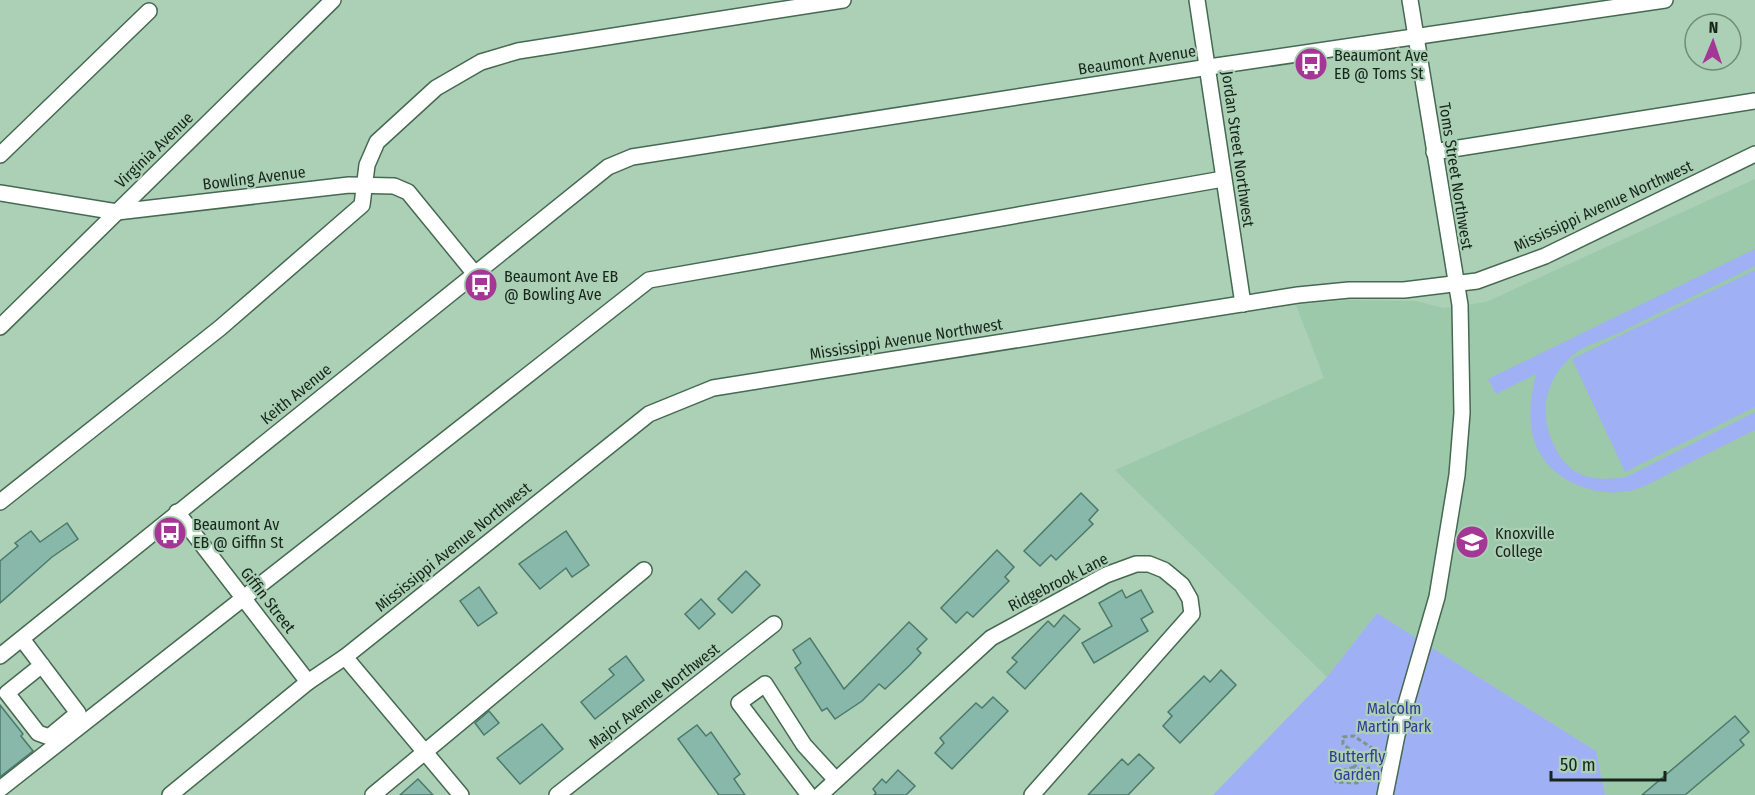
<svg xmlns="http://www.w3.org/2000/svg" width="1755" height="795" viewBox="0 0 1755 795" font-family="'Fira Sans Condensed',sans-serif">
  <rect width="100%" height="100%" fill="#abd0b5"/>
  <path fill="#9cc9a9" d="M1755,179V795H1605L1596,751L1377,613L1327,677L1115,470L1324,378L1296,305L1348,300L1416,301L1444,308L1486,302Z"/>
  <g fill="#a0b0f4">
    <path d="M1755,249V266C1710,288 1664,310 1619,333C1604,340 1581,346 1570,358C1541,385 1539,420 1558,453C1574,480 1598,481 1626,477L1755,412V430C1728,443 1701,457 1674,471C1662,477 1649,485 1637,489C1602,500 1555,484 1538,450C1526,426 1530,399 1536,374L1496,394L1488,379Z"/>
    <path d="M1755,270V407L1625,472L1572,359Z"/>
    <path d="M1377,613L1596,751L1605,795H1213L1327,677Z"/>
  </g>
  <g fill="#88b8a9" stroke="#4b7a6c" stroke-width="1.5">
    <path d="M1081,493L1098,510L1089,520L1093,524L1056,560L1051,555L1040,566L1024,551Z"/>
    <path d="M67,523L78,539L52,557L0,603V561L18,546L15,543L31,531L40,542Z"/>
    <path d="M566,531L589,565L572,577L566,568L540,589L519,564Z"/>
    <path d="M997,550L1014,567L1005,577L1009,581L973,617L967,612L956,623L941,608Z"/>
    <path d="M746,571L760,585L732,613L718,599Z"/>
    <path d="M479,587L497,613L478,626L460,601Z"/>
    <path d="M1122,590L1126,598L1141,590L1153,612L1141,619L1148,631L1094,663L1082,643L1112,626L1099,603Z"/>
    <path d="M701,599L715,614L699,629L685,614Z"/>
    <path d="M1064,615L1080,629L1025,689L1007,672L1017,662L1012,658L1048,621L1054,627Z"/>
    <path d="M909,622L927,639L917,649L921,653L910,665L885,689L879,684L862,701L835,719L827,708L822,711L795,668L801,663L793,650L810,638L844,689Z"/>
    <path d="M626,656L644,680L595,719L581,702L614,675L609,669Z"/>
    <path d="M1221,670L1236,685L1180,743L1163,726L1172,716L1168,712L1204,676L1210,682Z"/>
    <path d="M993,697L1008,711L952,769L935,753L944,743L940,738L976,703L982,708Z"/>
    <path d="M0,705L23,734L21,736L33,751L0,777Z"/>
    <path d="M489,711L499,723L484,735L475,723Z"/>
    <path d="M1735,716L1749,732L1740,740L1744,745L1685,795H1642Z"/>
    <path d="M542,724L563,749L520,784L497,758Z"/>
    <path d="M697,725L706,736L711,732L740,774L734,779L745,795H719L678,739Z"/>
    <path d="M1139,754L1154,768L1128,795H1088L1122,759L1128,765Z"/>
    <path d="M898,770L915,786L906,795H874L876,793L873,789L882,779L886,783Z"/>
    <path d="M418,779L433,795H400Z"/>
  </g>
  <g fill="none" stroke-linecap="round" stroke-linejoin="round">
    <g stroke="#466951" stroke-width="18">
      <g id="minor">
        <path d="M1197,0L1243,304"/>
        <path d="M1434,152L1755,101"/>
        <path d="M0,155L149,11"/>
        <path d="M0,193L117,212L349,185L394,186L408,192L475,274"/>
        <path d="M0,327L333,0"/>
        <path d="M0,502L220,328L362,205L367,165L377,142L436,88L481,62L518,51L843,0"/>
        <path d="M177,512L308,682"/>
        <path d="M22,639L78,713L49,737L38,733L7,693L42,665"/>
        <path d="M0,656L608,167L632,157L1209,67L1665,0"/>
        <path d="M345,657L461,795"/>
        <path d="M0,789L649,280L1223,179"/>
        <path d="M170,795L308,682L345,657L649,414L713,388L1298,295L1349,290H1404L1477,281L1545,256L1755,154"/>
        <path d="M373,795L644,570"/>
        <path d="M557,795L774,624"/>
        <path d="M809,795L739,703L765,684L804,745L836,780"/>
        <path d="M820,795L991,638L1106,575L1136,564H1149L1164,570L1182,585L1190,599L1192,614L1032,795"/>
        <path d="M1385,795L1397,735L1437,597L1457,475L1462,413L1460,305L1410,0"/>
      </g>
    </g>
    <g stroke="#799781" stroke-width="3" stroke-dasharray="4.5 3" stroke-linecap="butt">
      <path d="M1362,760L1354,767L1369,774"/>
      <path d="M1367,763L1343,744V737L1354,736L1372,748L1367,763L1372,780"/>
      <path d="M1354,767L1338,772L1336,782L1357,783L1370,778"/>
    </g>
    <use href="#minor" stroke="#fff" stroke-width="15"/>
  </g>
  <defs>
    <g id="bus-disc" transform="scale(1.725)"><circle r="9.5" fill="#a43695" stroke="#abd0b5"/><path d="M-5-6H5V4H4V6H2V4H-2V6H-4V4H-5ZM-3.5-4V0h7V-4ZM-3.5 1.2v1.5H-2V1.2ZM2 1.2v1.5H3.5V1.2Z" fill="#fff"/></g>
    <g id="university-disc" transform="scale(1.725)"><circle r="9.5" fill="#a43695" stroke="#abd0b5"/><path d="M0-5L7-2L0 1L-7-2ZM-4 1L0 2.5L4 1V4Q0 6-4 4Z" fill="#fff"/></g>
  </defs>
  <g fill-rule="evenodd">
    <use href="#bus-disc" x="1311" y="64"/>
    <use href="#bus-disc" x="481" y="285"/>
    <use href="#bus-disc" x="170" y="533"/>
    <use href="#university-disc" x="1472" y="542"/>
  </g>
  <g text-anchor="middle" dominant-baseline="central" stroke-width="4.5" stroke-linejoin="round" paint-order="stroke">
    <g font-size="16" fill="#17251b" stroke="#abd0b5" text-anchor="start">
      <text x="1334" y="55">Beaumont Ave<tspan x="1334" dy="18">EB @ Toms St</tspan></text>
      <text x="504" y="276">Beaumont Ave EB<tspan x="504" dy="18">@ Bowling Ave</tspan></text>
      <text x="193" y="524">Beaumont Av<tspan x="193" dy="18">EB @ Giffin St</tspan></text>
      <text x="1495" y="533">Knoxville<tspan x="1495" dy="18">College</tspan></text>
    </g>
    <g font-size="16" fill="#17251b" stroke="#abd0b5">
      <text transform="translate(1137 60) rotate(-9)">Beaumont Avenue</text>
      <text transform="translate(1238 149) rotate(82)">Jordan Street Northwest</text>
      <text transform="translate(154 150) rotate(-44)">Virginia Avenue</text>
      <text transform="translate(1456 176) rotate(81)">Toms Street Northwest</text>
      <text transform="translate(254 178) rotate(-7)">Bowling Avenue</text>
      <text transform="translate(1603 206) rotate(-25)">Mississippi Avenue Northwest</text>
      <text transform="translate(906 339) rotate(-9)">Mississippi Avenue Northwest</text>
      <text transform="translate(296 394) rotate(-39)">Keith Avenue</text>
      <text transform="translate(453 547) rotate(-39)">Mississippi Avenue Northwest</text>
      <text transform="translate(1058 582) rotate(-27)">Ridgebrook Lane</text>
      <text transform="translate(268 600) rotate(52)">Giffin Street</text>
      <text transform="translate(654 696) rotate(-38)">Major Avenue Northwest</text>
    </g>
    <g font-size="16" fill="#333b95" stroke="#abd0b5">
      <text x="1394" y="708">Malcolm<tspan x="1394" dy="18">Martin Park</tspan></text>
      <text x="1357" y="756">Butterfly<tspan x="1357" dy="18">Garden</tspan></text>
    </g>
  </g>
  <g transform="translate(1713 42) rotate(2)"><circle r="28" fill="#abd0b5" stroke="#708c77" stroke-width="1.5"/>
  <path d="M0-4.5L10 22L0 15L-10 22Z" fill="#a43695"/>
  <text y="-9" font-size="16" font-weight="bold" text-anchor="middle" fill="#17251b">N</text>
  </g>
  <path d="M1551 771v9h114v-9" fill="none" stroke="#17251b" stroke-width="3"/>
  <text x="1560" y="771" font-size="18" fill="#17251b" stroke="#abd0b5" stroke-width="4.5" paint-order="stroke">50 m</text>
</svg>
